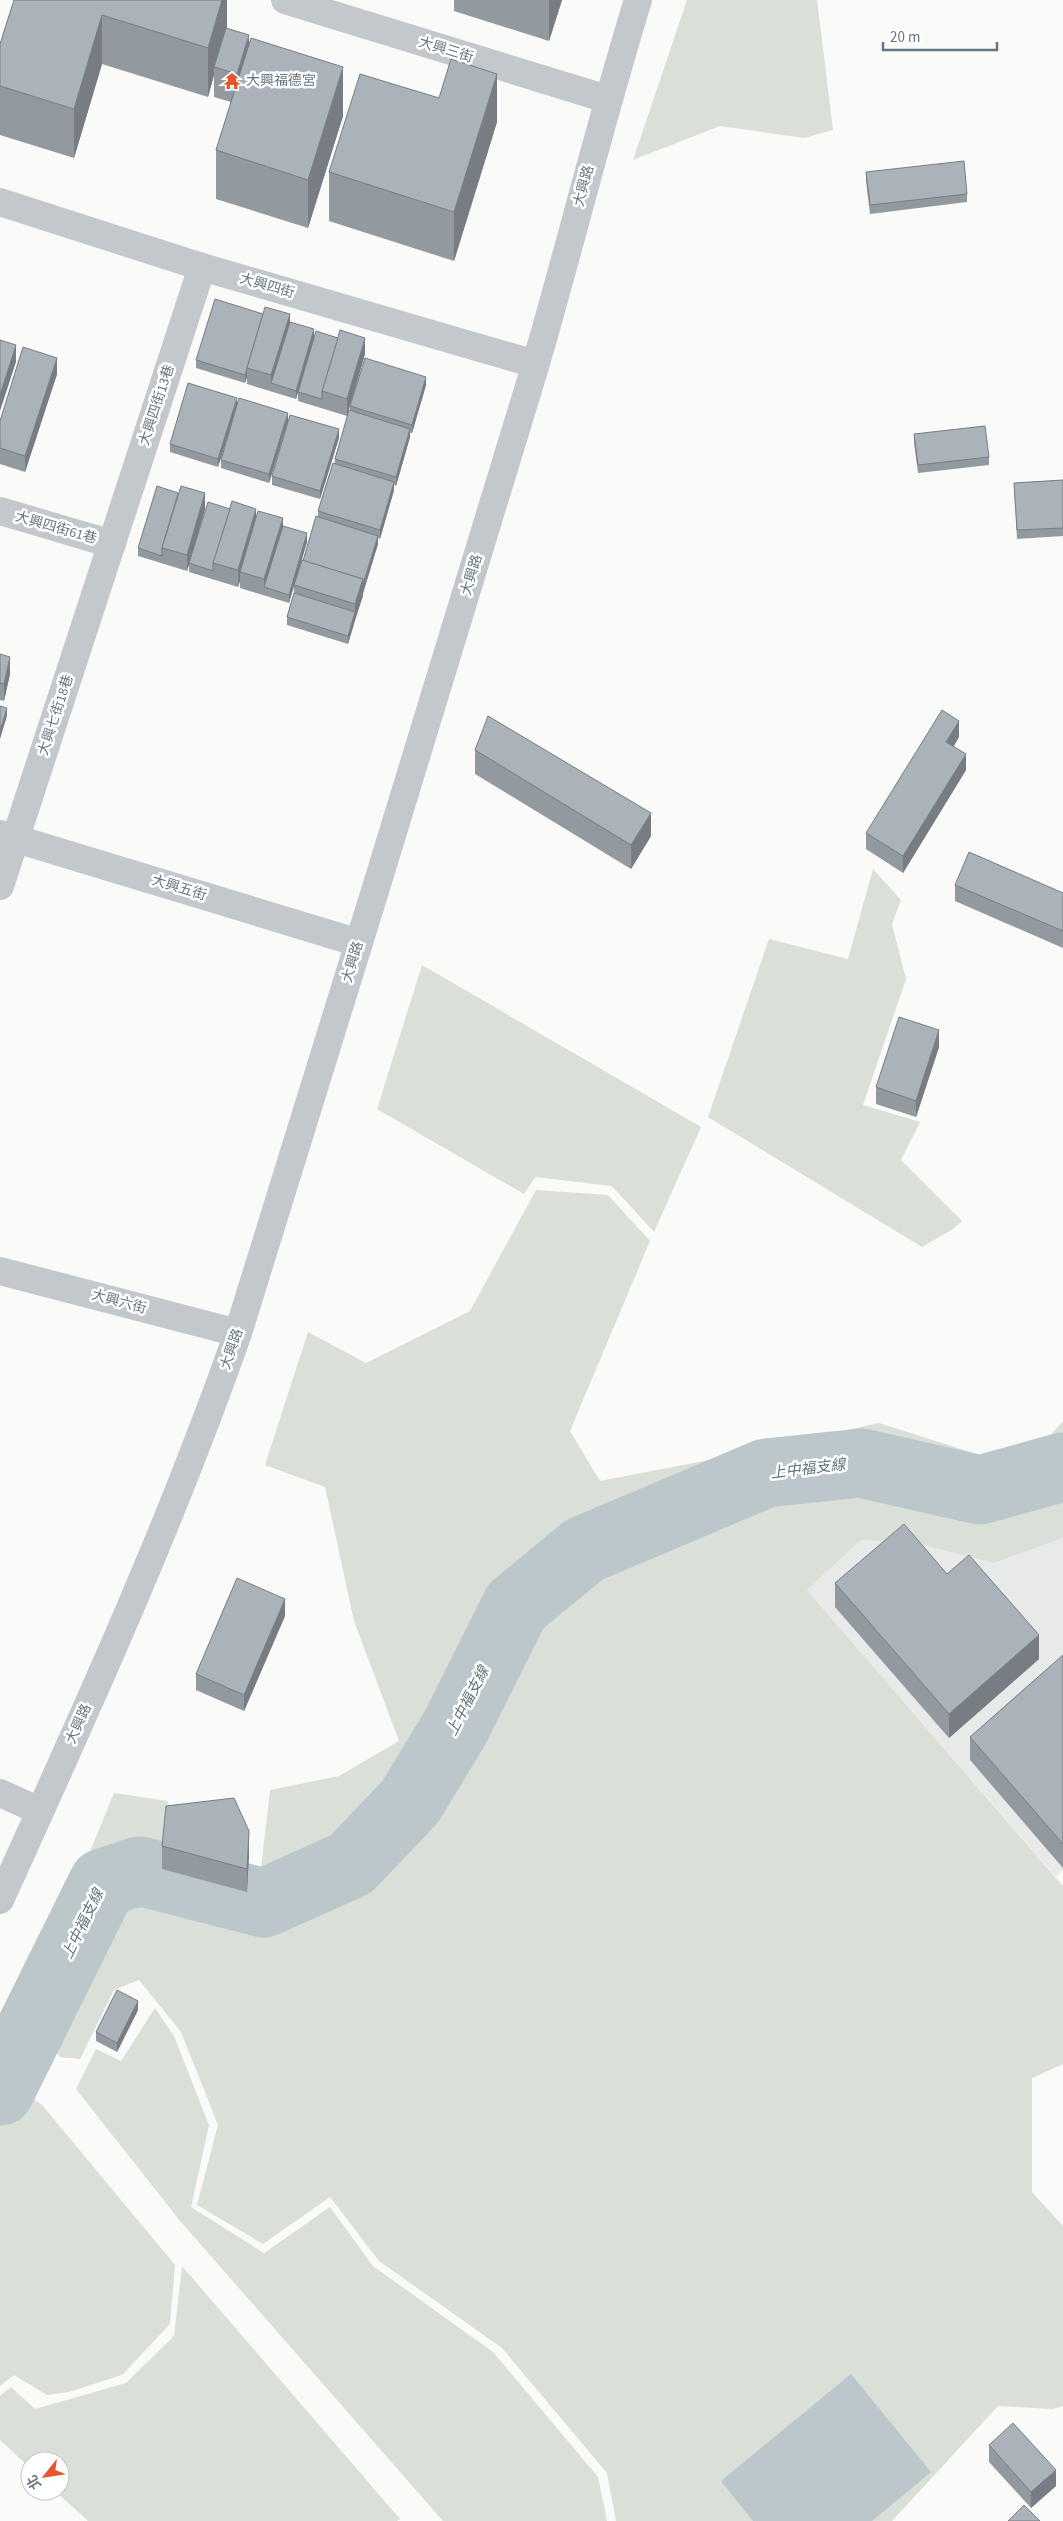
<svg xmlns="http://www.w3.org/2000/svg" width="1063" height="2521" viewBox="0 0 1063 2521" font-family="'Source Sans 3','Noto Sans TC',sans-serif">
  <rect width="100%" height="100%" fill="#fafaf8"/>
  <path fill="#e8e9e9" d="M1063,1538V1870L1056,1877L807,1590L861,1540L914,1543L994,1563Z"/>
  <g fill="#dadfd7">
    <path d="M687,0H817L833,130L804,138L720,126L633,160Z"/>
    <path d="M873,869L901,900L892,924L906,979L863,1105L920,1122L901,1160L962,1221L953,1229L922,1247L708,1117L769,939L848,959Z"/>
    <path d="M422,965L701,1127L654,1232L612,1186L535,1177L524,1194L377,1109Z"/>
    <path d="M536,1190L608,1195L650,1241L570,1431L600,1481L730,1456L879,1423L986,1457L1050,1436L1063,1421V1538L994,1563L914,1543L861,1540L807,1590L1063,1886V2064L1032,2078V2192L1063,2226V2406L1053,2409L998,2406L892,2521H616L607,2473L502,2348L379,2261L330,2197L263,2244L197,2205L218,2125L181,2032L139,1980L114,1990L80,2059L60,2057L24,2013L114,1793L168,1801L155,1890L256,1913L270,1790L339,1776L399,1741L354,1621L325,1487L265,1465L308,1332L366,1363L470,1311Z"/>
    <path d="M155,2008L174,2036L209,2125L191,2207L264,2253L330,2207L373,2266L493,2352L598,2477L607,2521H443L181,2222L76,2089L96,2049L121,2061Z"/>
    <path d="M17,2088L42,2105L175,2265L170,2324L122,2375L69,2392L47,2395L14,2375L0,2386V2126Z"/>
    <path d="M182,2266L400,2519L397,2521H88L55,2491H60V2461H30V2468L0,2440V2396L11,2387L35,2409L126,2383L174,2336Z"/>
  </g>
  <path fill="#bbc7cb" d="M851,2374L931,2472L872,2521H753L721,2481Z"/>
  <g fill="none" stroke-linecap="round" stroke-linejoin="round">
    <path stroke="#bbc7cb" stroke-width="69" d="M0,2091L103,1883L139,1871L264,1903L351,1864L410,1802L455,1728L516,1606L584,1550L766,1473L861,1463L980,1490L1063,1467"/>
    <g stroke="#c3c8cc" stroke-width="28">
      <path d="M285,0L607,99"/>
      <path d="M0,202L202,267L535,364"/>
      <path d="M0,511L112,544"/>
      <path d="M0,834L359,943"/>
      <path d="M0,886L202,267"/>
      <path d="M0,1271L238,1333"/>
      <path d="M0,1793L40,1811"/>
      <path d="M0,1900C85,1713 170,1527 238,1333C337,1012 438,692 534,370C570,247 600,123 638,0"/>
    </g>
  </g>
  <g fill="#929a9f">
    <path d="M14,0H227V28L343,116L308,228L216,199V150L231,102L214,97V75L208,97L102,64L74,158L0,135V44Z"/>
    <path d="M454,0H562L549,41L454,11Z"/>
    <path d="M497,122L454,261L329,221V172Z"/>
    <path d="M866,172L967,194V202L870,214L866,181Z"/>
    <path d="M290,322L314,338L296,399L247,384V377L245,383L196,368V360Z"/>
    <path d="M365,354L347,416L298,401V392Z"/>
    <path d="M57,374L25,472L0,464V421Z"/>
    <path d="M426,385L412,433H410V437L396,486L394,485V490L380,539L378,538V544L348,644L287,625V617L294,593V586L289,603L240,588V581L238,587L189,572V563L256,519L283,526L307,542L299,568L303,561L318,517V511L335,463V459L350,410V406Z"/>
    <path d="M237,406L218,467L170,452V444Z"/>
    <path d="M288,421L269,483L221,468V460Z"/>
    <path d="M914,434L989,457V465L918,473L914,443Z"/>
    <path d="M339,438L320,499L272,485V476Z"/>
    <path d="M1063,480V536L1017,539L1014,483Z"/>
    <path d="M205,509L187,571L138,556V548Z"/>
    <path d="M0,654L10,674L4,701L0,700Z"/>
    <path d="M959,737L954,746L966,770L903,873L866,849V833Z"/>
    <path d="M475,750L651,836L631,869L475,774Z"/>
    <path d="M955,885L1063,893V948L955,901Z"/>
    <path d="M939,1047L916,1117L876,1104V1087Z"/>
    <path d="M947,1574L1039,1659L949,1738L835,1607V1583Z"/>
    <path d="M285,1616L244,1711L196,1690V1674Z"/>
    <path d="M1063,1655V1868L970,1760V1737Z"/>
    <path d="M162,1846L249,1855L247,1892L162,1869Z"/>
    <path d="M138,2010L117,2052L96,2041V2032Z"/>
    <path d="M989,2445L1056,2486L1031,2508L989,2462Z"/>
  </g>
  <g fill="#777d82">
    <path d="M222,0H227V31L214,67V75L208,97V48Z"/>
    <path d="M549,0H562L549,41Z"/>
    <path d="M102,15V64L74,158V109Z"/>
    <path d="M249,35V65L237,104V74Z"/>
    <path d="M343,67V116L308,228V180Z"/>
    <path d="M497,74V122L454,261V212Z"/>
    <path d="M290,314V330L271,383V375Z"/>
    <path d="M314,329V338L296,399V391Z"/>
    <path d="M365,338V354L347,416V399Z"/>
    <path d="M16,345V362L0,411V395Z"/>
    <path d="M57,358V374L25,472V456Z"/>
    <path d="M247,368V377L245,383V375Z"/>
    <path d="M426,377V385L412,433V425Z"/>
    <path d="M237,398V406L218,467V459Z"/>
    <path d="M288,413V421L269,483V474Z"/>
    <path d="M339,429V438L320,499V491Z"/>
    <path d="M410,429V437L396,486V477Z"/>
    <path d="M394,482V490L380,539V530Z"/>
    <path d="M205,493V509L187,571V555Z"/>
    <path d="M256,509V525L240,572V581L238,587V570Z"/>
    <path d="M283,518V534L264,587V595V579Z"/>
    <path d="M307,533V542L289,603V595Z"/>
    <path d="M378,536V544L363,592V584Z"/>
    <path d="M363,579V596L355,620V604Z"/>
    <path d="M355,612V620L348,644V636Z"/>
    <path d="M10,657V674L4,701V684Z"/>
    <path d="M7,708V716L0,739V731Z"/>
    <path d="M959,721V737L946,758V742Z"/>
    <path d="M966,754V770L903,873V856Z"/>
    <path d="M651,813V836L631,869V845Z"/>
    <path d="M939,1030V1047L916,1117V1101Z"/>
    <path d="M285,1599V1616L244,1711V1695Z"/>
    <path d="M1039,1635V1659L949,1738V1714Z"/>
    <path d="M249,1831V1855L247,1892V1869Z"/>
    <path d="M138,2001V2010L117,2052V2043Z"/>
    <path d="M1056,2470V2486L1031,2508V2492Z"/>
  </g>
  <g fill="#aab3b9" stroke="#777d82">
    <path d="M14,0H222L208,48L102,15L74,109L0,86V44Z"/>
    <path d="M226,28L249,35L237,74L214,67Z"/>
    <path d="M251,38L343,67L308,180L216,150Z"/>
    <path d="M451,59L497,74L454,212L329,172L360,74L439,98Z"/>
    <path d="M964,161L967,194L870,205L866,172Z"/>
    <path d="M215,299L263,314L245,375L196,360Z"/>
    <path d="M265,307L290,314L271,375L247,368Z"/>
    <path d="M290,322L314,329L296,391L271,383Z"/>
    <path d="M340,330L365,338L347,399L322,391Z"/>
    <path d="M316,331L338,338L322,391V399L298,392Z"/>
    <path d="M0,340L16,345L0,395Z"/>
    <path d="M23,347L57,358L25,456L0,448V421Z"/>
    <path d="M365,358L426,377L412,425L350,406Z"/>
    <path d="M188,383L237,398L218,459L170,444Z"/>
    <path d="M239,398L288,413L269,474L221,460Z"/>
    <path d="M349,410L410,429L396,477L335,459Z"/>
    <path d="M290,415L339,429L320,491L272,476Z"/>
    <path d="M985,426L989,457L918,465L914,434Z"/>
    <path d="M333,463L394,482L380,530L318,511Z"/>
    <path d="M1063,480V528L1017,530L1014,483Z"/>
    <path d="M157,486L178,493L162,548V556L138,548Z"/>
    <path d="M181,486L205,493L187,555L162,548Z"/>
    <path d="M232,501L256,509L238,570L213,563Z"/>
    <path d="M208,502L230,509L213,563V571L189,563Z"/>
    <path d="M258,511L283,518L264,579L240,572Z"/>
    <path d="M316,516L378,536L363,584V579L303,561Z"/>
    <path d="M283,526L307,533L289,595L264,587Z"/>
    <path d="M302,560L363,579L355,604L294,585Z"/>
    <path d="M294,593L355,612L348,636L287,617Z"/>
    <path d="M0,654L10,657L4,684L0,683Z"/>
    <path d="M0,706L7,708L0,731Z"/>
    <path d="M942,710L959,721L946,742L966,754L903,856L866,833Z"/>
    <path d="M488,716L651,813L631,845L475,750Z"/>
    <path d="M969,852L1063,893V931L955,885Z"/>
    <path d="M899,1017L939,1030L916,1101L876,1087Z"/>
    <path d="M904,1524L947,1574L969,1555L1039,1635L949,1714L835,1583Z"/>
    <path d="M237,1578L285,1599L244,1695L196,1674Z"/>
    <path d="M1063,1655V1844L970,1737Z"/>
    <path d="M234,1798L249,1831L247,1869L162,1846L166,1806Z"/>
    <path d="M117,1990L138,2001L117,2043L96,2032Z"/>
    <path d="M1013,2423L1056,2470L1031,2492L989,2445Z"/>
    <path d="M1024,2505L1040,2521H1008Z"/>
  </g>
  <defs>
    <g id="temple-bare" transform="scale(1.35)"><path d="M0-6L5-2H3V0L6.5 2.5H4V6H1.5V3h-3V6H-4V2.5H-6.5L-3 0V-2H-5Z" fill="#e4572e" stroke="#fff" stroke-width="2.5" paint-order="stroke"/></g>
  </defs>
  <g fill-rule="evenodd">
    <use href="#temple-bare" x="232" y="81"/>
  </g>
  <g text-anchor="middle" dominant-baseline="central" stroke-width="5" stroke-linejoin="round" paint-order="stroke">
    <g font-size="14" fill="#657683" stroke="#fff">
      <text transform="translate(446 50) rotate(17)">大興三街</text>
      <text transform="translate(584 186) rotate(-75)">大興路</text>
      <text transform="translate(267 286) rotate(16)">大興四街</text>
      <text transform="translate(157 405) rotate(-72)">大興四街13巷</text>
      <text transform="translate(56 528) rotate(16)">大興四街61巷</text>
      <text transform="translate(472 575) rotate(-73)">大興路</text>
      <text transform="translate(56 715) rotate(-72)">大興七街18巷</text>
      <text transform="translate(179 888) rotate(17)">大興五街</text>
      <text transform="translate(353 962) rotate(-73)">大興路</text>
      <text transform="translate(119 1302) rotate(15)">大興六街</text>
      <text transform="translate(232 1349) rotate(-71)">大興路</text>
      <text transform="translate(79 1724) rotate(-66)">大興路</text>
    </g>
    <g font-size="14" fill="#657683" stroke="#fff" text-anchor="start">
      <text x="246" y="81">大興福德宮</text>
    </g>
    <g font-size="15" font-style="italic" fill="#60757c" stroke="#fff">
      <text transform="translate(808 1469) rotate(-7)">上中福支線</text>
      <text transform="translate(468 1701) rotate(-63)">上中福支線</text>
      <text transform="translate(83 1924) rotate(-64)">上中福支線</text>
    </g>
  </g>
  <g transform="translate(45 2476) rotate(240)"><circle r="24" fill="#ffffff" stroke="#c1c8cd"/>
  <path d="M0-4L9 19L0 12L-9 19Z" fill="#e4572e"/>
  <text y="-8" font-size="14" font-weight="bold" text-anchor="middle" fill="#657683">北</text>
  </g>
  <path d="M883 42v8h114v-8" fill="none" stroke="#657683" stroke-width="2.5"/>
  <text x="890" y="42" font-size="15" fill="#657683" stroke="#ffffff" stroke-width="4" paint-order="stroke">20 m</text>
</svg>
